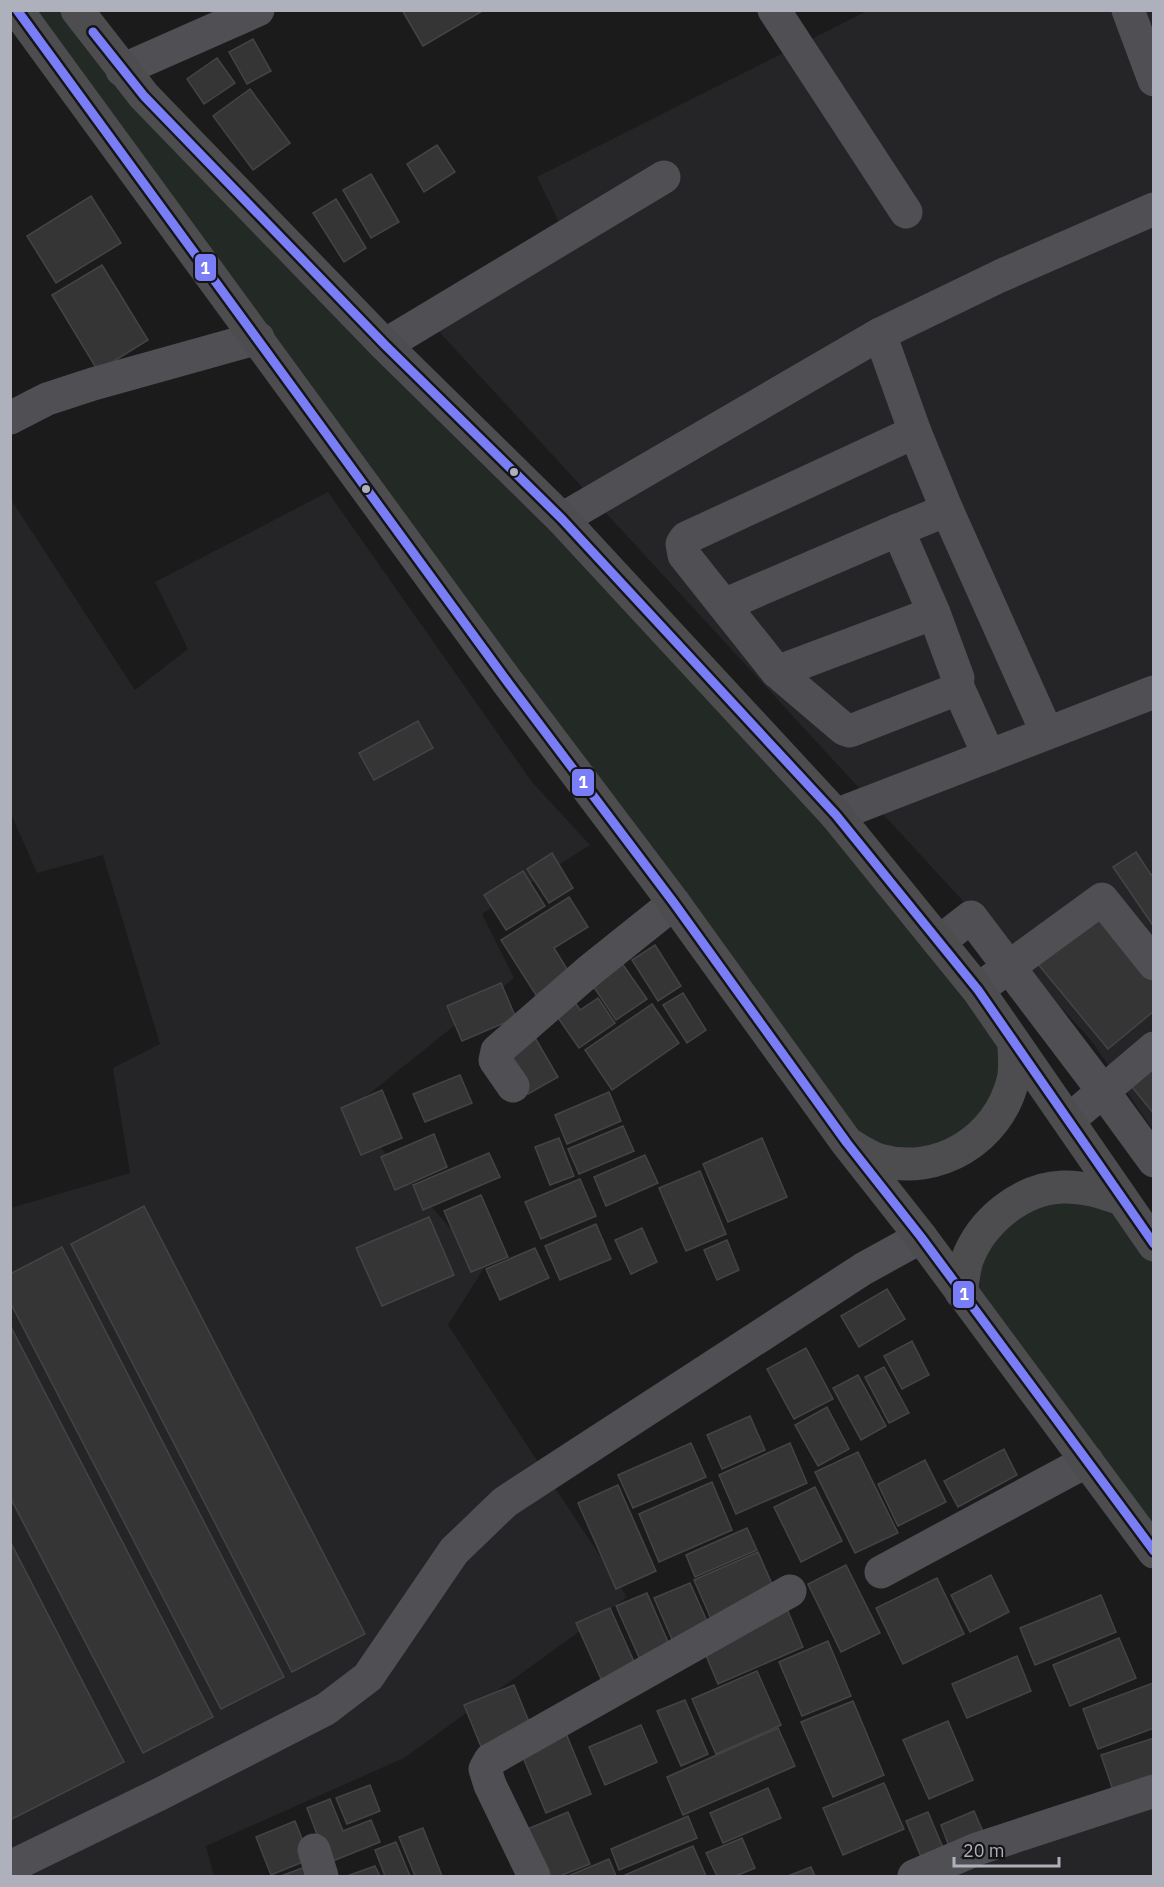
<svg xmlns="http://www.w3.org/2000/svg" width="1164" height="1887" viewBox="0 0 1164 1887" font-family="'IBM Plex Sans',sans-serif">
  <rect width="100%" height="100%" fill="#1b1b1b"/>
  <g fill="#252527">
    <path d="M867,11H1153V1130L1090,1039L420,311L563,230L537,177Z"/>
    <path d="M328,492L532,782L590,845L482,914L514,978L349,1110L484,1268L448,1325L627,1597L404,1758L206,1846L214,1876H11V1208L130,1173L113,1068L160,1044L103,855L37,873L11,814L10,498L135,690L188,649L155,582Z"/>
    <path d="M1153,1790V1876H919Z"/>
  </g>
  <g fill="#232a25">
    <path d="M16,11H77L562,519L1014,1043L978,1139L878,1160Z"/>
    <path d="M1091,1189L1153,1245V1552L961,1292L1002,1210Z"/>
  </g>
  <g fill="#353536" stroke="#444447" stroke-width="1.5">
    <path d="M402,10H484L423,46Z"/>
    <path d="M253,39L271,71L247,84L229,52Z"/>
    <path d="M217,58L235,83L204,104L187,79Z"/>
    <path d="M250,89L290,143L253,170L213,116Z"/>
    <path d="M437,145L455,172L424,192L407,164Z"/>
    <path d="M371,174L399,222L371,238L343,190Z"/>
    <path d="M91,196L121,243L56,283L27,236Z"/>
    <path d="M336,199L366,248L344,262L313,213Z"/>
    <path d="M102,265L148,340L98,371L52,295Z"/>
    <path d="M418,721L433,748L374,780L359,753Z"/>
    <path d="M1136,852L1151,875L1154,873V927L1113,867Z"/>
    <path d="M552,853L573,888L549,903L527,869Z"/>
    <path d="M523,871L545,906L506,930L484,895Z"/>
    <path d="M569,897L588,927L554,948L570,974L536,995L501,940Z"/>
    <path d="M1099,913L1154,979V1011L1108,1049L1038,964Z"/>
    <path d="M655,945L681,986L658,1001L632,960Z"/>
    <path d="M621,962L647,999L616,1020L591,983Z"/>
    <path d="M501,983L516,1018L462,1041L447,1006Z"/>
    <path d="M683,993L706,1030L687,1043L663,1005Z"/>
    <path d="M598,998L615,1023L579,1048L554,1012L573,999L580,1010Z"/>
    <path d="M652,1004L679,1043L612,1090L585,1050Z"/>
    <path d="M534,1036L558,1077L528,1094L505,1054Z"/>
    <path d="M1154,1062V1114L1128,1082Z"/>
    <path d="M460,1075L472,1103L425,1122L413,1094Z"/>
    <path d="M382,1090L402,1138L361,1155L341,1108Z"/>
    <path d="M609,1092L621,1121L567,1144L555,1115Z"/>
    <path d="M623,1126L634,1151L579,1174L568,1149Z"/>
    <path d="M434,1134L447,1167L395,1190L381,1157Z"/>
    <path d="M559,1138L574,1176L550,1185L535,1147Z"/>
    <path d="M762,1138L787,1197L728,1222L703,1164Z"/>
    <path d="M489,1153L500,1177L423,1210L413,1185Z"/>
    <path d="M645,1155L658,1183L606,1206L594,1177Z"/>
    <path d="M700,1171L726,1234L686,1251L659,1188Z"/>
    <path d="M580,1179L596,1216L541,1239L525,1202Z"/>
    <path d="M481,1195L508,1257L471,1272L444,1211Z"/>
    <path d="M144,1206L365,1634L292,1672L71,1244Z"/>
    <path d="M429,1217L454,1275L382,1306L356,1248Z"/>
    <path d="M596,1224L611,1259L560,1280L545,1246Z"/>
    <path d="M642,1228L657,1262L631,1274L615,1240Z"/>
    <path d="M727,1240L739,1270L717,1280L704,1250Z"/>
    <path d="M62,1247L284,1677L221,1709L10,1302V1274Z"/>
    <path d="M535,1248L549,1278L500,1300L486,1269Z"/>
    <path d="M887,1289L905,1319L859,1347L841,1316Z"/>
    <path d="M10,1325L213,1717L143,1753L10,1497Z"/>
    <path d="M912,1341L929,1375L902,1389L884,1356Z"/>
    <path d="M806,1348L833,1399L794,1419L767,1369Z"/>
    <path d="M884,1367L909,1413L889,1423L865,1377Z"/>
    <path d="M858,1375L886,1426L861,1440L833,1388Z"/>
    <path d="M827,1407L849,1449L818,1466L795,1425Z"/>
    <path d="M750,1416L765,1450L722,1469L707,1435Z"/>
    <path d="M691,1443L706,1477L633,1508L618,1475Z"/>
    <path d="M790,1443L807,1483L736,1514L719,1475Z"/>
    <path d="M1004,1449L1017,1475L958,1507L944,1481Z"/>
    <path d="M858,1452L898,1533L855,1553L815,1472Z"/>
    <path d="M925,1460L946,1502L898,1526L878,1484Z"/>
    <path d="M712,1482L732,1530L659,1562L639,1514Z"/>
    <path d="M618,1485L656,1571L616,1589L578,1503Z"/>
    <path d="M815,1487L842,1541L801,1562L774,1507Z"/>
    <path d="M747,1528L757,1550L695,1577L686,1555Z"/>
    <path d="M10,1541L124,1762L10,1820Z"/>
    <path d="M758,1552L776,1593L712,1621L694,1580Z"/>
    <path d="M846,1565L880,1633L841,1652L808,1584Z"/>
    <path d="M991,1575L1009,1612L970,1632L951,1595Z"/>
    <path d="M937,1578L964,1634L903,1664L876,1608Z"/>
    <path d="M690,1583L711,1630L675,1646L654,1598Z"/>
    <path d="M647,1593L672,1651L642,1664L616,1606Z"/>
    <path d="M1101,1595L1116,1632L1035,1665L1020,1628Z"/>
    <path d="M610,1608L636,1666L602,1681L576,1623Z"/>
    <path d="M787,1609L803,1647L718,1684L702,1646Z"/>
    <path d="M1119,1638L1136,1678L1070,1706L1053,1665Z"/>
    <path d="M828,1641L851,1696L802,1716L779,1662Z"/>
    <path d="M1017,1656L1031,1691L967,1718L952,1684Z"/>
    <path d="M757,1671L781,1725L716,1754L692,1699Z"/>
    <path d="M1153,1683L1154,1728L1098,1749L1083,1709Z"/>
    <path d="M514,1685L532,1729L482,1749L464,1705Z"/>
    <path d="M685,1700L708,1754L681,1766L657,1711Z"/>
    <path d="M853,1701L884,1775L833,1797L801,1722Z"/>
    <path d="M948,1721L973,1780L929,1799L903,1740Z"/>
    <path d="M641,1725L657,1762L605,1785L589,1747Z"/>
    <path d="M778,1728L795,1766L683,1815L667,1777Z"/>
    <path d="M565,1731L591,1794L546,1813L520,1750Z"/>
    <path d="M1154,1738V1783L1115,1796L1101,1755Z"/>
    <path d="M884,1783L904,1829L843,1855L823,1808Z"/>
    <path d="M370,1785L380,1811L347,1824L336,1798Z"/>
    <path d="M768,1788L781,1818L723,1843L710,1813Z"/>
    <path d="M330,1799L343,1831L371,1820L380,1842L328,1863L307,1808Z"/>
    <path d="M974,1811L984,1834L950,1849L941,1825Z"/>
    <path d="M568,1812L590,1864L560,1876H542L523,1831Z"/>
    <path d="M928,1812L944,1850L922,1859L906,1821Z"/>
    <path d="M688,1816L697,1838L619,1870L611,1849Z"/>
    <path d="M295,1821L310,1859L271,1875L256,1837Z"/>
    <path d="M423,1828L442,1876H415L399,1837Z"/>
    <path d="M742,1838L755,1868L736,1876H717L706,1853Z"/>
    <path d="M396,1842L410,1876H385L375,1850Z"/>
    <path d="M693,1846L706,1876H625V1875Z"/>
    <path d="M609,1859L616,1876H568Z"/>
    <path d="M375,1866L380,1876H347Z"/>
    <path d="M305,1867L309,1876H281Z"/>
    <path d="M811,1867L815,1876H788Z"/>
  </g>
  <g fill="none" stroke-linecap="round" stroke-linejoin="round">
    <g stroke="#505054" stroke-width="33">
      <path d="M774,10L906,212"/>
      <path d="M1128,10L1154,80"/>
      <path d="M122,70L258,10"/>
      <path d="M880,334L915,432L947,510L898,530L934,613L958,678L957,685L989,756"/>
      <path d="M385,345L664,177"/>
      <path d="M10,418L47,399L93,384L258,338"/>
      <path d="M915,432L686,538L682,544L684,555L777,672L844,729L850,731L950,692L957,685"/>
      <path d="M947,510L1047,733"/>
      <path d="M562,519L880,334L1000,276L1154,209"/>
      <path d="M724,605L898,530"/>
      <path d="M777,672L934,613"/>
      <path d="M836,815L1154,692"/>
      <path d="M939,942L971,917L1103,1091L1154,1161"/>
      <path d="M991,980L1102,899L1154,964"/>
      <path d="M513,1086L495,1060L497,1051L589,971L674,903"/>
      <path d="M1069,1120L1154,1048"/>
      <path d="M881,1572L1087,1461"/>
      <path d="M314,1850L322,1876"/>
      <path d="M10,1867L160,1794L326,1709L368,1677L454,1551L505,1502L863,1269L921,1237"/>
      <path d="M534,1876L490,1785L485,1769L490,1760L790,1591"/>
      <path d="M914,1876L977,1849L1154,1791"/>
    </g>
    <g stroke="#4d4d50" stroke-width="33">
      <path d="M17,10L509,684L674,903L847,1143L921,1237L1154,1552"/>
      <path d="M77,10L144,96L385,345L562,519L836,815L978,990L1154,1245"/>
      <path d="M850,1145C859,1150 869,1157 879,1160C938,1177 999,1139 1013,1080C1016,1069 1014,1055 1014,1043"/>
      <path d="M961,1292C963,1281 964,1270 967,1260C981,1222 1020,1189 1062,1187C1083,1186 1101,1192 1121,1199"/>
    </g>
    <g stroke="#151517" stroke-width="14">
      <g id="bus-1">
        <path d="M17,10L509,684L674,903L847,1143L921,1237L1154,1551"/>
        <path d="M93,32L144,96L385,345L562,519L836,815L978,990L1154,1244"/>
      </g>
    </g>
    <use href="#bus-1" stroke="#7a7ef6" stroke-width="9"/>
  </g>
  <g fill="#aeb1bb" stroke="#151517" stroke-width="2">
    <circle cx="514" cy="472" r="5"/>
    <circle cx="366" cy="489" r="5"/>
  </g>
  <g stroke="#151517" stroke-width="2">
    <rect x="194" y="253" width="23" height="29" rx="6" fill="#7a7ef6"/>
    <rect x="571" y="768" width="24" height="29" rx="6" fill="#7a7ef6"/>
    <rect x="952" y="1280" width="23" height="29" rx="6" fill="#7a7ef6"/>
  </g>
  <g font-size="16" text-anchor="middle" font-weight="bold" fill="#fff">
    <text x="205" y="274">1</text>
    <text x="583" y="788">1</text>
    <text x="964" y="1300">1</text>
  </g>
  <rect width="1164" height="1887" fill="none" stroke="#aeb1bb" stroke-width="24"/>
  <path d="M954 1857v9h105v-9" fill="none" stroke="#aeb1bb" stroke-width="3"/>
  <text x="963" y="1857" font-size="18" fill="#aeb1bb" stroke="#151517" stroke-width="4.5" paint-order="stroke">20 m</text>
</svg>
